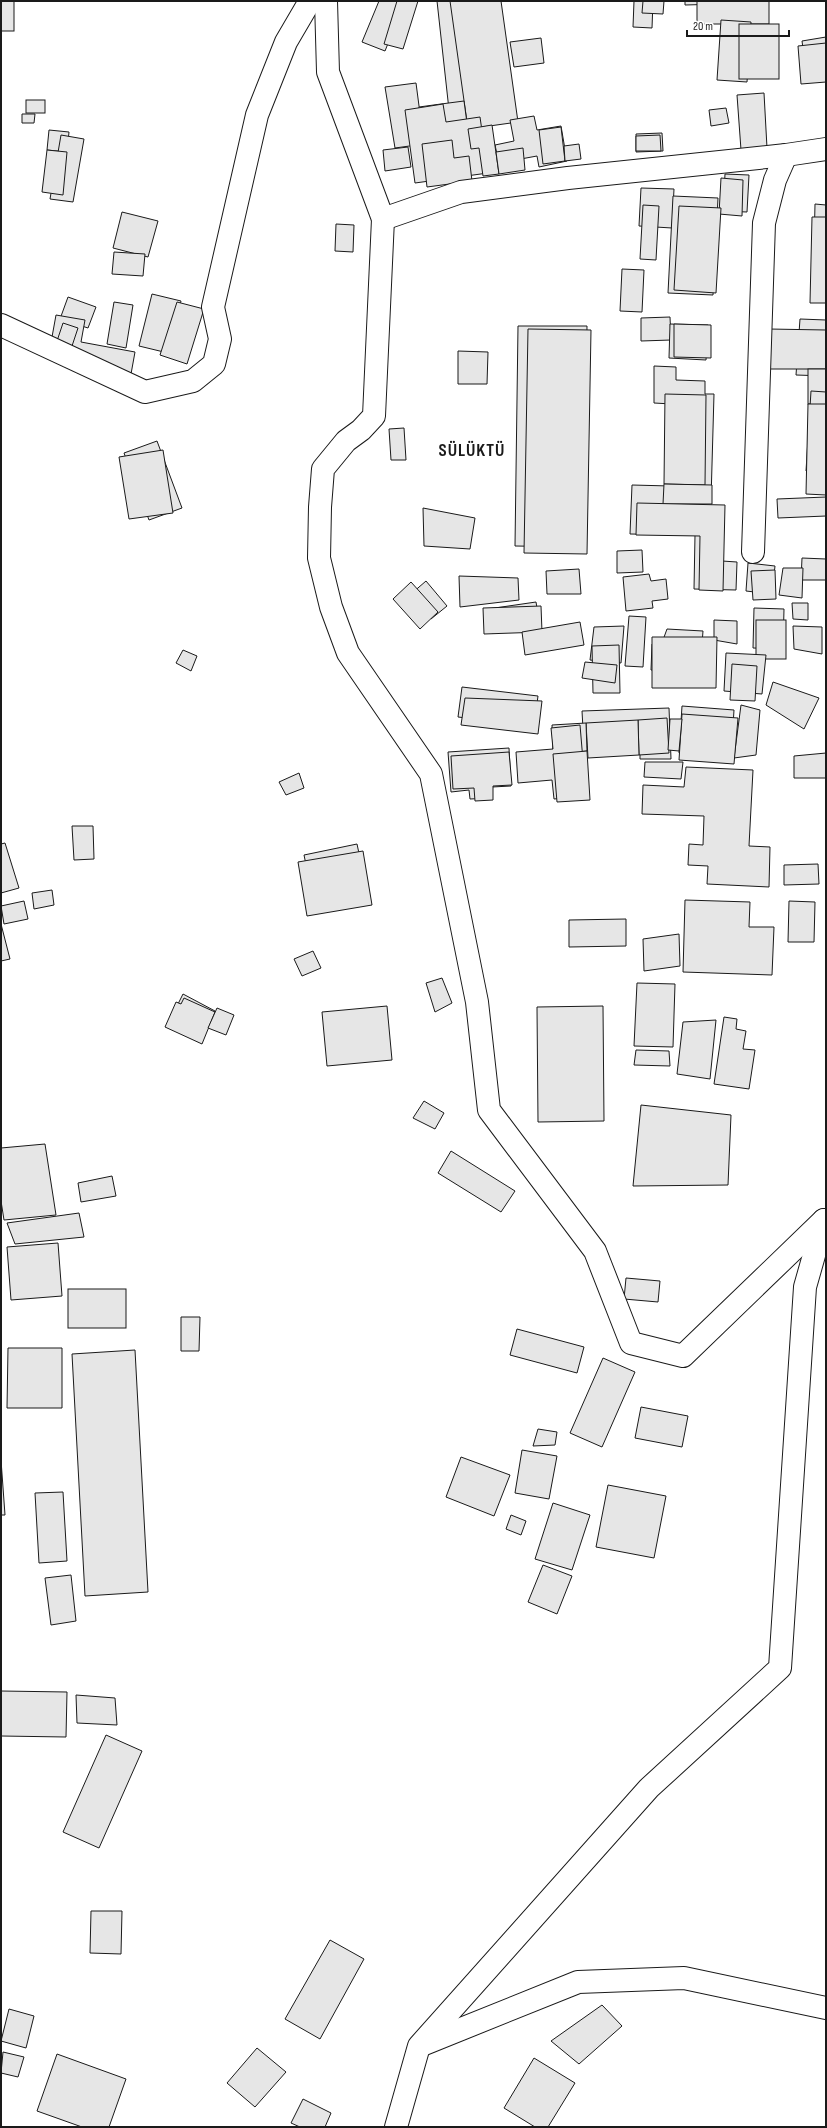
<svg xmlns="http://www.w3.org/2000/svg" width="827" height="2128" viewBox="0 0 827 2128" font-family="'Sofia Sans Condensed',sans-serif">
  <rect width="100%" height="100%" fill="#fff"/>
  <g fill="#e6e6e6" stroke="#1a1a1a">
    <rect x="1" y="1" width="13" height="30"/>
    <path d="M379,1H405L385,51L362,42Z"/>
    <path d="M397,1H418L403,49L384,44Z"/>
    <path d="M437,1H492L504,113L450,119Z"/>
    <path d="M450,1H501L518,122L468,129Z"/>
    <path d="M634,1H653L652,28L633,27Z"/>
    <path d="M643,1H664L663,14L642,13Z"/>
    <path d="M685,1H758V3L685,5Z"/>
    <rect x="697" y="1" width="72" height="23"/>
    <path d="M721,20L751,22L747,82L717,80Z"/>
    <rect x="739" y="24" width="40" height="55"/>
    <path d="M826,37V68L806,71L802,41Z"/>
    <path d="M541,38L544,63L514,67L510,42Z"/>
    <path d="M826,43V82L801,84L798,46Z"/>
    <path d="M416,83L424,144L395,148L385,87Z"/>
    <path d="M764,93L767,148L741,150L737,95Z"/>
    <rect x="26" y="100" width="19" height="13"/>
    <path d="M464,101L469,138L447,141L441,104Z"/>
    <path d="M441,104L447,141L424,144L419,107Z"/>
    <path d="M443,104L446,122L480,117L488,173L415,183L405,110Z"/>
    <path d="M726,108L729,123L711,126L709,110Z"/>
    <path d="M22,114H35L34,123H22Z"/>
    <path d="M534,116L537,130L561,126L567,161L539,167L537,156L499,163L495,145L514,141L510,120Z"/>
    <path d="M492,125L499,174L483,176L479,148L471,149L468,129Z"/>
    <path d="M561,127L565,161L543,164L539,130Z"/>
    <path d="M49,130L69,132L67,152L47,150Z"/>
    <path d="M662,133L663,151L636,152V134Z"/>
    <path d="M61,135L84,139L73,202L50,199Z"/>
    <path d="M660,135L661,151H636V136Z"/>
    <path d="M452,140L454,158L469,156L472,181L427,187L422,144Z"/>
    <path d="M579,144L581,159L565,161L564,146Z"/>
    <path d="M408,147L411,167L385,171L383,150Z"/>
    <path d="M523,148L525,170L499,174L496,152Z"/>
    <path d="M47,150L67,152L63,195L42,192Z"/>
    <path d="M725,174L749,175L747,212L723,211Z"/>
    <path d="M721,178L743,180L742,216L719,214Z"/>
    <path d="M641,188L674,189L672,228L639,226Z"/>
    <path d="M673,196L718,198L713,295L668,293Z"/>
    <path d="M815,204L826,205V291L813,290Z"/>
    <path d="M643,205L659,206L656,260L640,259Z"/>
    <path d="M679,206L721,208L716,293L674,290Z"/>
    <path d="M122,212L158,221L148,257L113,248Z"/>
    <path d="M812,217H826V303H810Z"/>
    <path d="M336,224L354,225L353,252L335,251Z"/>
    <path d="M114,252L145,254L143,276L112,274Z"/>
    <path d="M622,269L644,270L642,312L620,311Z"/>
    <path d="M152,294L181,301L168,353L139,346Z"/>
    <path d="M68,297L96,307L88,328L60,319Z"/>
    <path d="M114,302L133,305L126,348L107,344Z"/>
    <path d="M177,302L204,309L187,364L160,355Z"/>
    <path d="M56,315L85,320L81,342L135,352L131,374L48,359Z"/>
    <path d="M670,317L671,340L641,341V318Z"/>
    <path d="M800,319L826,320V376L796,375Z"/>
    <path d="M63,323L78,328L72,346L57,341Z"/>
    <path d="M670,324L708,325L706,360L669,358Z"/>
    <path d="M674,324L711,325V358L674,357Z"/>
    <path d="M518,326H587L584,547L515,546Z"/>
    <path d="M528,329L591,330L587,554L524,553Z"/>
    <path d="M769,329L826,330V369H768Z"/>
    <path d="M458,351L488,352L487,384H458Z"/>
    <path d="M654,366L676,367V380L705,381V394H714L711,500L669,499L668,517L723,519L722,561L737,562L736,590L694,589L695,535L630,534L632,485L670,486L672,404L654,403Z"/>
    <rect x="808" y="369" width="18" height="35"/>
    <path d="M811,391L826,392V472L806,471Z"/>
    <path d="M665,394L706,395L705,485L664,484Z"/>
    <path d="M808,404H826V495L806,494Z"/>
    <path d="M404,428L406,460H391L389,429Z"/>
    <path d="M157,441L182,508L149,520L124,453Z"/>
    <path d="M163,450L173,513L129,519L119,457Z"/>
    <path d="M664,484L712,485V504H663Z"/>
    <path d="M826,497V516L778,518L777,499Z"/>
    <path d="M637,503L725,505L723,591L699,590L700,536L636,535Z"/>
    <path d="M423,508L475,518L470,549L424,546Z"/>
    <path d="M642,550L643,572L617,573V551Z"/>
    <path d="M802,558L826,559V580H801Z"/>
    <path d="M748,563L775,566L772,594L746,591Z"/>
    <path d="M783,568H803L802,598L779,595Z"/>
    <path d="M579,569L581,594H547L546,571Z"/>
    <path d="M775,570L776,599L753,600L751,571Z"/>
    <path d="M649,574L651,581L666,579L668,599L652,601L653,608L626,611L623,577Z"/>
    <path d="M459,576L518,578L519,600L460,607Z"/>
    <path d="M426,581L447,606L431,619L411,594Z"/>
    <path d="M411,582L438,612L420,629L393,599Z"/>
    <path d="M536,602L540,626L492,633L488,609Z"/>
    <path d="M792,603H808V620L793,619Z"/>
    <path d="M541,606L542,632L484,634L483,608Z"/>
    <path d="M754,608L784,609L783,649L753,648Z"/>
    <path d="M629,616L646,617L643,667L625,666Z"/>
    <path d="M714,620L737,621V644L714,640Z"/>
    <rect x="756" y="620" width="30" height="39"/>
    <path d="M580,622L584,645L525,655L522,632Z"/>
    <path d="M624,626L621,663L590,660L594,627Z"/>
    <path d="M793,626L822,627V654L794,649Z"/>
    <path d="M667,629L703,631L702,644H714L713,674L651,670L652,644L663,640Z"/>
    <path d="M652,637H717L716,688H652Z"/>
    <path d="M619,645L620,693H593L592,646Z"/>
    <path d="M183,650L197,656L191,671L176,663Z"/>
    <path d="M726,653L766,655L762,694L724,691Z"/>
    <path d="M585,662L617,665L615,683L582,678Z"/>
    <path d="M732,664L757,666L755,701L730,700Z"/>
    <path d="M773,682L819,698L804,729L766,705Z"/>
    <path d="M462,687L538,696L534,726L458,717Z"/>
    <path d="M465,698L542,701L538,734L461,725Z"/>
    <path d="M741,705L760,710L756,755L734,758Z"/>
    <path d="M682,706L734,710L731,757L679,753Z"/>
    <path d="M669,708L671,759H640V745L584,747L582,711Z"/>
    <path d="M682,714L738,718L734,764L679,760Z"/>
    <path d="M667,718L669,753L639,755L638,720Z"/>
    <path d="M670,719H682L679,751L668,750Z"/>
    <path d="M638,720L639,755L588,758L586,723Z"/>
    <path d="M586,723L587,751L553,754L552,725Z"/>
    <path d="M580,725L586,796L554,799L552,780L518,783L516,752L553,749L551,728Z"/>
    <path d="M509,748L511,786L492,787V798L470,799L469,790L451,792L448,752Z"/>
    <path d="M587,751L590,800L557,802L553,754Z"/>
    <path d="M509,752L512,785L493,786V800L475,801L474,788L453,789L451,756Z"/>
    <path d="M826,753V778H794V756Z"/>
    <path d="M645,762H683L681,779L644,777Z"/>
    <path d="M686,767L753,770L749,846L770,847L769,887L707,884L708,866L688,865L689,844L703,845L704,816L642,814L643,785L684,787Z"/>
    <path d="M299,773L304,788L286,795L279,782Z"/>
    <path d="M72,826H93L94,859L74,860Z"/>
    <path d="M5,843L19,888L1,893V844Z"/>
    <path d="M357,844L369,900L316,912L304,855Z"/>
    <path d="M363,851L372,905L307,916L298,862Z"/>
    <path d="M818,864L819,884L784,885V865Z"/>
    <path d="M52,890L54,905L34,909L32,893Z"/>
    <path d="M685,900L750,902L749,927H774L772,975L683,972Z"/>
    <path d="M24,901L28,919L4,924L1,906Z"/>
    <path d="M789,901L815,902L814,942H788Z"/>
    <path d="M626,919V946L569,947V920Z"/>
    <path d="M1,924L10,959L1,961Z"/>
    <path d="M679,934L680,966L644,971L643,939Z"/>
    <path d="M313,951L321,968L302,976L294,959Z"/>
    <path d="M442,978L452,1003L435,1012L426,983Z"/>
    <path d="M637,983L675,984L673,1047L634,1046Z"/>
    <path d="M183,994L215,1011L199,1042L167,1026Z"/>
    <path d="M184,998L215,1012L202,1044L165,1027L176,1002L181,1004Z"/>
    <path d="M387,1006L392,1060L327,1066L322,1012Z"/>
    <path d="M603,1006L604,1121L538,1122L537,1007Z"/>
    <path d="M217,1008L234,1015L226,1035L208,1028Z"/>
    <path d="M724,1017L737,1019L736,1029L746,1031L743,1049L755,1050L749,1089L714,1084Z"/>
    <path d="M716,1020L710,1079L677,1074L683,1022Z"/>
    <path d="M636,1050L669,1051L670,1066L634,1065Z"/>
    <path d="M424,1101L444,1113L435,1129L413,1118Z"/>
    <path d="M641,1105L731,1115L728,1185L633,1186Z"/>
    <path d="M45,1144L56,1215L4,1220L1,1201V1148Z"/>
    <path d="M451,1151L515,1191L501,1212L438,1173Z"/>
    <path d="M112,1176L116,1196L81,1202L78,1183Z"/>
    <path d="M79,1213L84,1237L15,1244L7,1223Z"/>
    <path d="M58,1243L62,1296L11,1300L7,1247Z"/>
    <path d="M626,1278L660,1281L658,1302L624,1299Z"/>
    <rect x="68" y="1289" width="58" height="39"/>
    <path d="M181,1317H200L199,1351H181Z"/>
    <path d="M517,1329L584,1347L577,1373L510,1355Z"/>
    <path d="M8,1348H62V1408H7Z"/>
    <path d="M135,1350L148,1592L85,1596L72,1354Z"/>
    <path d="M603,1358L635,1372L602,1447L570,1433Z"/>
    <path d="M641,1407L688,1416L682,1447L635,1438Z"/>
    <path d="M538,1429L557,1432L555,1445L533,1446Z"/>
    <path d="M522,1450L557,1456L549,1499L515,1493Z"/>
    <path d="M461,1457L510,1475L494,1516L446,1497Z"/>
    <path d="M1,1460L5,1515H1Z"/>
    <path d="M608,1485L666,1496L654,1558L596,1547Z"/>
    <path d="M63,1492L67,1561L39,1563L35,1493Z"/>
    <path d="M553,1503L590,1515L572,1570L535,1559Z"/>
    <path d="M511,1515L526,1521L521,1535L506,1529Z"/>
    <path d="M543,1565L572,1576L557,1614L528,1602Z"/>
    <path d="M71,1575L76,1621L51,1625L45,1578Z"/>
    <path d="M1,1691L67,1692L66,1737L1,1736Z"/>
    <path d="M76,1695L115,1698L117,1725L77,1723Z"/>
    <path d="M106,1735L142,1751L99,1848L63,1832Z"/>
    <path d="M91,1911H122L121,1954L90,1953Z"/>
    <path d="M330,1940L364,1959L320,2039L285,2019Z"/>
    <path d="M602,2005L622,2026L579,2064L551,2041Z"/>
    <path d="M9,2009L34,2016L26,2048L1,2041Z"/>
    <path d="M257,2048L286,2072L255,2107L227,2083Z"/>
    <path d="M3,2052L24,2057L18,2077L1,2073Z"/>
    <path d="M57,2054L126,2079L109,2127H82L37,2111Z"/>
    <path d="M534,2058L575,2083L548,2127H535L504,2108Z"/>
    <path d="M303,2099L331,2113L325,2127H300L291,2123Z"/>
  </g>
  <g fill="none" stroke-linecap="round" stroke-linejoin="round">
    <g stroke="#1a1a1a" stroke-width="24">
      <g id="street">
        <path d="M326,1L328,72L383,219L461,192L568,178L786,155L826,149"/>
        <path d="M383,219L374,416L361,430L346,441L323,469L320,507L319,558L331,607L348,653L431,774L477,1002L489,1110L595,1251L631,1343L683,1356L824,1220"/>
        <path d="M1,325L145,392L193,381L214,364L220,339L213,307L257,115L286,42L310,1"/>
        <path d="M753,552L764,223L775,180L786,155"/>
        <path d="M424,2044L578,1982L684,1978L826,2008"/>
        <path d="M396,2127L419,2046L649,1788L780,1668L805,1287L824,1220"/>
      </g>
    </g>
    <use href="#street" stroke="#fff" stroke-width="22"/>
  </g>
  <g text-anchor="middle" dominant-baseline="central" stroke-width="3" stroke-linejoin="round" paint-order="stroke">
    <g font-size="18" font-weight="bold" letter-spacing="1" fill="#1a1a1a" stroke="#fff">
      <text x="472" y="450">SÜLÜKTÜ</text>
    </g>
  </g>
  <rect width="827" height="2128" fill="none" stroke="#1a1a1a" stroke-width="4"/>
  <path d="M687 30v6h102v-6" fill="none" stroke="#1a1a1a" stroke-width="2"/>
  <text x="693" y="30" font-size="12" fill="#1a1a1a" stroke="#ffffff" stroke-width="3" paint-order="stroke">20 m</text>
</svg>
